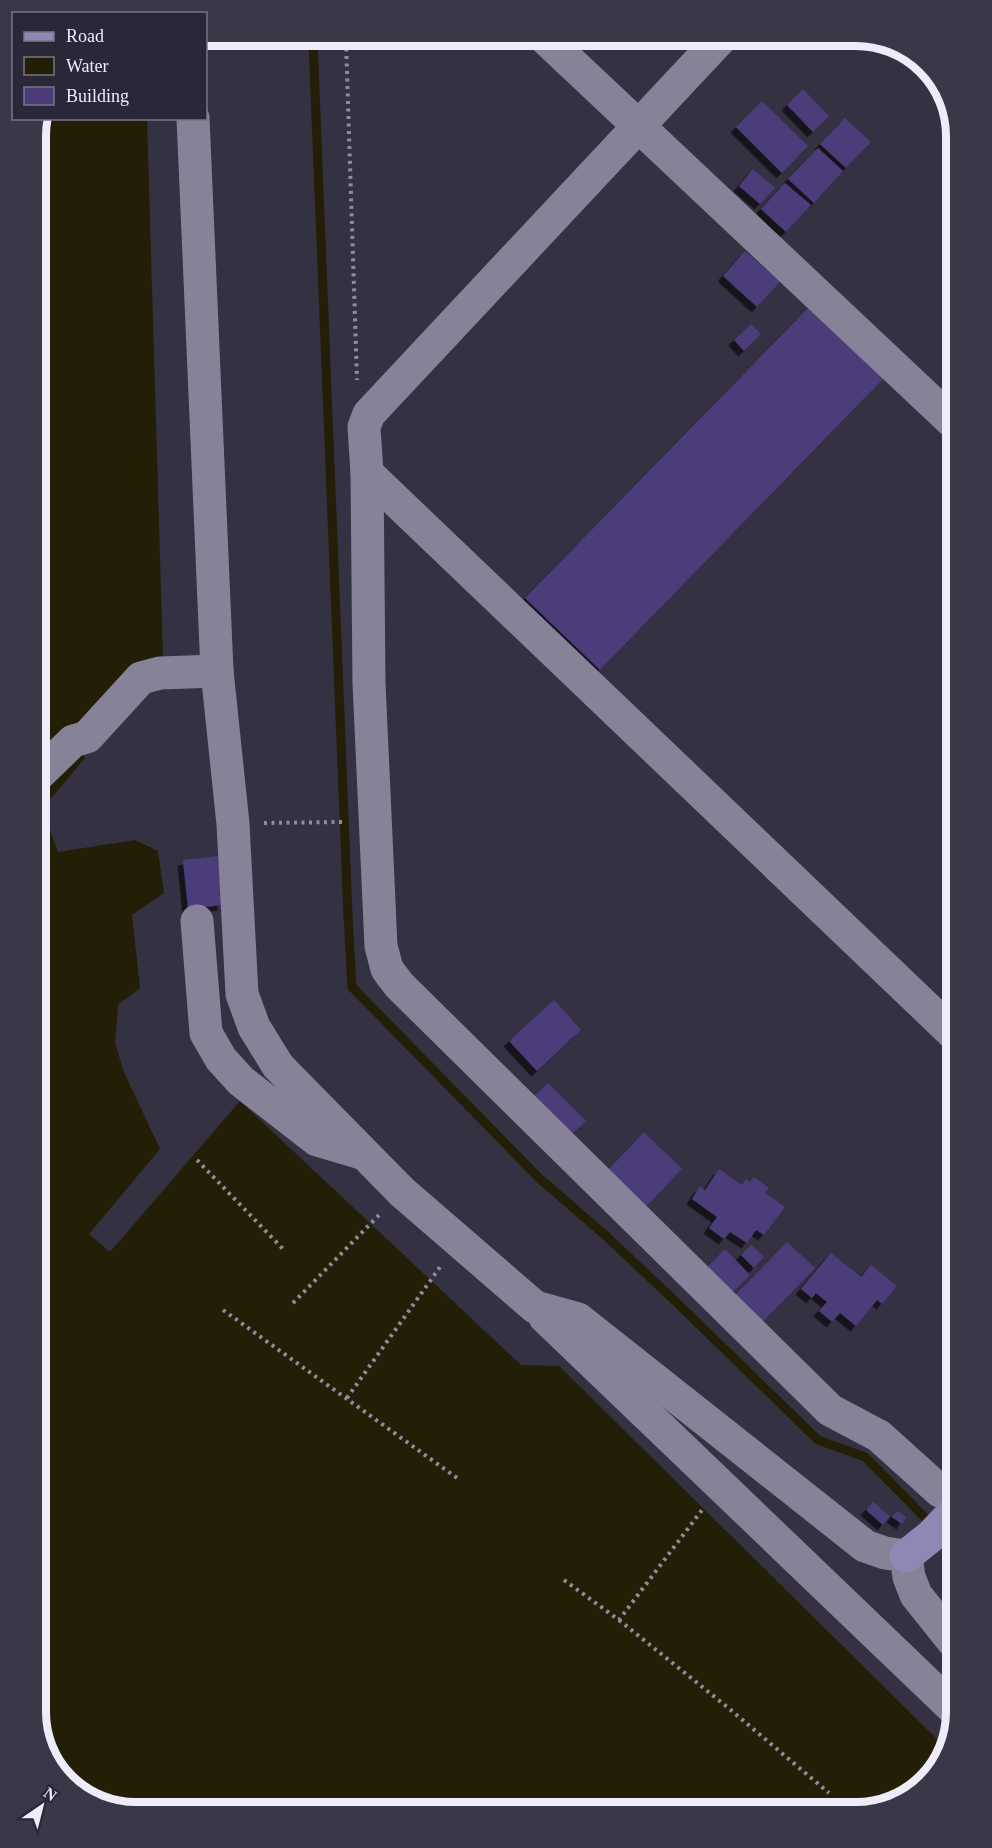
<svg xmlns="http://www.w3.org/2000/svg" width="992" height="1848" viewBox="0 0 992 1848" font-family="'Times New Roman',serif">
  <defs>
    <filter id="shadow"><feDropShadow dx="-5.5" dy="5.5" stdDeviation="0" flood-color="#0009"/></filter>
  </defs>
  <rect width="100%" height="100%" fill="#343143"/>
  <path fill="#221f06" d="M41,119H147L163,658L73,741L85,758L42,809L58,852L135,840L158,851L164,893L132,915L140,988L118,1005L115,1043L124,1072L160,1149L89,1234L110,1252L240,1101L521,1365L559,1366L945,1747L939,1767L894,1804L130,1812L80,1795L44,1750L36,1712V130Z"/>
  <g fill="none" stroke-linecap="round" stroke-linejoin="round">
    <path stroke="#221f06" stroke-width="9" d="M313,41L348,916L352,987L538,1177L607,1237L673,1299L818,1440L865,1457L949,1542L956,1593"/>
  </g>
  <g fill="#4b3c79" filter="url(#shadow)">
    <path d="M803,89L829,116L813,132L787,105Z"/>
    <path d="M762,101L808,146L782,173L736,127Z"/>
    <path d="M845,118L871,142L846,168L820,144Z"/>
    <path d="M818,148L843,171L814,203L788,179Z"/>
    <path d="M753,169L775,188L760,204L739,186Z"/>
    <path d="M785,183L811,205L786,232L761,209Z"/>
    <path d="M745,251L780,282L757,307L723,276Z"/>
    <path d="M810,306L884,378L600,670L525,598Z"/>
    <path d="M751,324L761,334L744,351L734,340Z"/>
    <path d="M218,856L223,905L188,909L183,860Z"/>
    <path d="M554,1000L581,1030L537,1071L509,1041Z"/>
    <path d="M548,1083L586,1121L567,1139L530,1100Z"/>
    <path d="M644,1132L682,1169L641,1212L603,1175Z"/>
    <path d="M719,1169L742,1185L746,1179L750,1182L754,1177L769,1188L765,1193L785,1207L764,1235L756,1230L747,1243L730,1232L724,1239L709,1228L717,1217L692,1199L700,1186L705,1190Z"/>
    <path d="M787,1242L815,1268L762,1323L734,1296Z"/>
    <path d="M751,1245L764,1257L754,1268L741,1255Z"/>
    <path d="M725,1249L750,1275L730,1295L704,1270Z"/>
    <path d="M831,1253L861,1277L871,1265L897,1286L882,1304L877,1300L856,1326L840,1313L832,1322L819,1311L827,1302L816,1293L812,1298L801,1289Z"/>
    <path d="M873,1502L890,1516L883,1525L866,1510Z"/>
    <path d="M897,1511L906,1517L902,1524L892,1517Z"/>
  </g>
  <g fill="none" stroke-linecap="round" stroke-linejoin="round">
    <g stroke="#8f8c9b" stroke-width="4" stroke-dasharray="3 4.5" stroke-linecap="butt">
      <path d="M346,41L357,380"/>
      <path d="M264,823L344,822"/>
      <path d="M197,1160L283,1249"/>
      <path d="M293,1303L380,1214"/>
      <path d="M223,1310L457,1478"/>
      <path d="M347,1398L440,1267"/>
      <path d="M564,1580L619,1620L702,1510"/>
      <path d="M619,1620L726,1706L829,1793"/>
    </g>
    <g stroke="#868398" stroke-width="33">
      <path d="M721,38L369,414L364,427L367,473L369,683L381,946L387,969L399,985L830,1410L879,1436L940,1491L956,1499"/>
      <path d="M546,39L956,425"/>
      <path d="M193,118L217,671L233,824L242,994L254,1027L278,1066L402,1192L535,1307L578,1319L865,1546L885,1553L906,1556L909,1577L916,1595L956,1645"/>
      <path d="M367,473L956,1036"/>
      <path d="M36,777L73,741L87,737L141,678L160,673L217,671"/>
      <path d="M197,921L206,1033L221,1059L241,1081L317,1140L361,1153"/>
      <path d="M545,1317L956,1711"/>
    </g>
    <path stroke="#9087b5" stroke-width="33" d="M906,1556L931,1536L956,1510"/>
  </g>
  <path d="M0 0H992V1848H0ZM136 46H856A90 90 0 0 1 946 136V1712A90 90 0 0 1 856 1802H136A90 90 0 0 1 46 1712V136A90 90 0 0 1 136 46Z" fill="#3a3748" fill-rule="evenodd"/>
  <path fill="none" stroke="#eeecf8" stroke-width="8" d="M136 46H856A90 90 0 0 1 946 136V1712A90 90 0 0 1 856 1802H136A90 90 0 0 1 46 1712V136A90 90 0 0 1 136 46Z"/>
  <rect x="12" y="12" width="195" height="108" fill="#2a2739" stroke="#787685" stroke-width="1.5"/>
  <rect x="24" y="32" width="30" height="9" fill="#9087b5" stroke="#787685" stroke-width="1.5"/>
  <text x="66" y="42" font-size="18" fill="#eeecf8">Road</text>
  <rect x="24" y="57" width="30" height="18" fill="#221f06" stroke="#787685" stroke-width="1.5"/>
  <text x="66" y="72" font-size="18" fill="#eeecf8">Water</text>
  <rect x="24" y="87" width="30" height="18" fill="#4b3c79" stroke="#787685" stroke-width="1.5"/>
  <text x="66" y="102" font-size="18" fill="#eeecf8">Building</text>
  <g transform="translate(42 1806) rotate(35)" stroke="#2a2739" stroke-width="4.5" paint-order="stroke">
  <path d="M0-4.5L10 22L0 15L-10 22Z" fill="#eeecf8"/>
  <text y="-9" font-size="16" font-weight="bold" text-anchor="middle" fill="#eeecf8">N</text>
  </g>
</svg>
